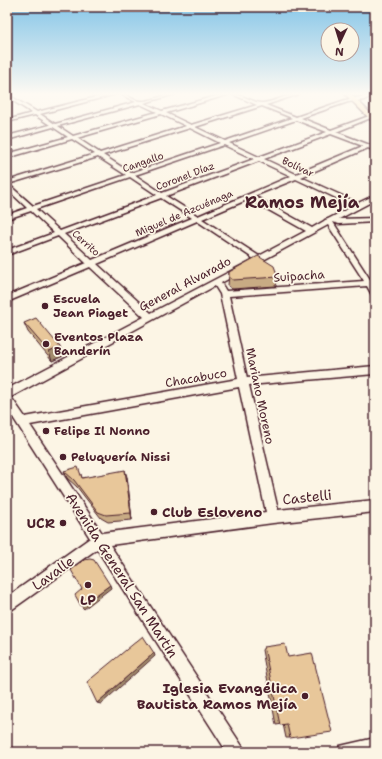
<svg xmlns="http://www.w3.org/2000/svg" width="382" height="759" viewBox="0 0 382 759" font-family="'Shantell Sans',sans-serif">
  <rect width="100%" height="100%" fill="#fcf5e5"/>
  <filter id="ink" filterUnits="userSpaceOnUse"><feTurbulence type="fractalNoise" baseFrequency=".025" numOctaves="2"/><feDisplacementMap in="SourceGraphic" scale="8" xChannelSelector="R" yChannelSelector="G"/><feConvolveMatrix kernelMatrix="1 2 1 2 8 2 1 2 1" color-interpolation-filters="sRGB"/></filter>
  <g filter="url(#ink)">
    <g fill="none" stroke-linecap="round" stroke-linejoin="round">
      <g stroke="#4a1f2b" stroke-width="3">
        <g id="minor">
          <path d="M7,94L37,112L108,94H116L40,114L55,124L136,102L120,94C128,94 133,101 141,101C149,102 164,94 175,94L144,103L162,111L223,94H230L166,113L191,125L257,105L232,94C243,94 253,103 262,103C273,103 286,94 299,94L266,105L296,117L345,100L375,94L364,100L348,102L301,118L331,130L369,116L373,117L336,132L375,147V151L368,148L301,177L358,203L375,195V200L339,219L375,218V222L339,224L333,222L371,281L375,280V296L372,295L367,286L229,296L247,378L375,366V374L249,385L278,510L375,500V512L273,523L110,545L246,752H227L97,549L7,613V597L90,538L7,408V389L144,317L90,267L7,302V296L86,263L58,236L7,255V250L54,233L31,211L7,219V215L27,208L7,189V181L95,154L72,139L7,158V154L68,137L53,127L7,140V136L50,125L35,115L7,122V120L32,113L7,97ZM140,104L157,112L73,136L58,126ZM262,106L292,118L225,141L195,127ZM161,114L186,126L100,153L77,138ZM296,120L327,132L259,157L229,143ZM190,128L220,143L131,173L103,155ZM331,134L363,146L296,174L264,159ZM224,145L254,159L162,193L135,175ZM98,157L126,175L33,206L8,184ZM259,161L291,176L198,216L166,196ZM130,177L157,195L60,231L36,209ZM296,179L353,206L328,219L325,220L324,221L312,228L254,196ZM161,198L192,218L92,260L64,234ZM249,199L306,231L259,256L202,219ZM197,221L254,259L151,313L97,264ZM328,225L364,281L226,291L221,283ZM215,286L220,294L238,379L25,417L11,397ZM239,387L266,512L102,533L30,425Z"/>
          <path d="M375,738V752H337L340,746Z"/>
        </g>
      </g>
      <g stroke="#4a1f2b" stroke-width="3">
        <path id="major" d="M345,94H351L375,118V124Z"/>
      </g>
      <use href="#minor" fill="#fcf5e5" fill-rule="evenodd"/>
      <use href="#major" fill="#fbddab" fill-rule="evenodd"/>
    </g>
    <g fill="#c8ab84" stroke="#4a1f2b">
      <path d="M374,150H375V159L372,158Z"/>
      <path d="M229,272L278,277L276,286L232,289L228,286Z"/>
      <path d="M24,323L63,356L52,361L28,332Z"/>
      <path d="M64,471L81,474L82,478L127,477L132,520L108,522L101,518L77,487L67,478Z"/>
      <path d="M264,647L288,657L290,738H286L283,724L276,725L262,650Z"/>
    </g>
    <g fill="#a28b6c" stroke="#4a1f2b">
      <path d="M60,347L63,356L52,361L49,352Z"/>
      <path d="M125,470L127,477L132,520L131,513Z"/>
      <path d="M110,585L111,588L84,609L81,606Z"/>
      <path d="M154,653L155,656L101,704L97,703Z"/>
    </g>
    <g fill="#e8c79a" stroke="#4a1f2b">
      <path d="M258,256L274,266L278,277L233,280L229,277V272Z"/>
      <path d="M36,318L60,347L49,352L24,323Z"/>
      <path d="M78,467L82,478L125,470L131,513L106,515L98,512L74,480L64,471Z"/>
      <path d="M90,559L94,560L110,585L81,606L75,595L82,589L71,570L84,560Z"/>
      <path d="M143,636L154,653L97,703L87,682Z"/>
      <path d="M285,644L288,657L312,653L332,732L290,738L287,724L280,725L264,647Z"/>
    </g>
  </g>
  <linearGradient id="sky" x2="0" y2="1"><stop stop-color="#84c5e8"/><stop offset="0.47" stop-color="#fefaf3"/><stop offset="1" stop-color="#fefaf3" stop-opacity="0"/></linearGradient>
  <rect width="382" height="200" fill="url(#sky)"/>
  <g fill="#4a1f2b" stroke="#fcf5e5" stroke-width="1.5">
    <circle cx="45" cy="306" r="4"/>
    <circle cx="46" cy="344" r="4"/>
    <circle cx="46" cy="431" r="4"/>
    <circle cx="63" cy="457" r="4"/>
    <circle cx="154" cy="512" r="4"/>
    <circle cx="63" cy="523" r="4"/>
    <circle cx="88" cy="585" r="4"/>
    <circle cx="305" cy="696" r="4"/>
  </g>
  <g text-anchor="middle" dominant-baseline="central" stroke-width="3.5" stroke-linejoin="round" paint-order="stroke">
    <g font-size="10" fill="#4a1f2b" stroke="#fcf5e5">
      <text transform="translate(143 162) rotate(-19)">Cangallo</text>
      <text transform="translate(298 167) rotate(25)">Bolívar</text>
      <text transform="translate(185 176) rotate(-21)">Coronel Díaz</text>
      <text transform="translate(184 213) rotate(-23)">Miguel de Azcuénaga</text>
      <text transform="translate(86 243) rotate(42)">Cerrito</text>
    </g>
    <g font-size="12" fill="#4a1f2b" stroke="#fcf5e5">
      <text transform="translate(299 276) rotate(-4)">Suipacha</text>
      <text transform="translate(185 284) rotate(-28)">General Alvarado</text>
      <text transform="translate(196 378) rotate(-10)">Chacabuco</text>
      <text transform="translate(260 396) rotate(78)">Mariano Moreno</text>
    </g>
    <g font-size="12" font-weight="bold" fill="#4a1f2b" stroke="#fcf5e5" text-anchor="start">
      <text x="53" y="299">Escuela<tspan x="53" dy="14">Jean Piaget</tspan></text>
      <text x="54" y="337">Eventos Plaza<tspan x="54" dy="14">Banderín</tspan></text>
      <text x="54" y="431">Felipe Il Nonno</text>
      <text x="71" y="457">Peluquería Nissi</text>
    </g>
    <g font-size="14" fill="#4a1f2b" stroke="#fcf5e5">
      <text transform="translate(307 497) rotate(-6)">Castelli</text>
      <text transform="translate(53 573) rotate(-36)">Lavalle</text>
      <text transform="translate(122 575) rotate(57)">Avenida General San Martín</text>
    </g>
    <g font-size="14" font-weight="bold" fill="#4a1f2b" stroke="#fcf5e5" text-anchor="end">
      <text x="162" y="512" text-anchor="start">Club Esloveno</text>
      <text x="55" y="523">UCR</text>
      <text x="88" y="600" text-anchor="middle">LP</text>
      <text x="297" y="688">Iglesia Evangélica<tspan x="297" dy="16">Bautista Ramos Mejía</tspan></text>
    </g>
    <g font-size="17" font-weight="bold" fill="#4a1f2b" stroke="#fcf5e5">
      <text x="302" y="202">Ramos Mejía</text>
    </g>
  </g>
  <rect width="382" height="759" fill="none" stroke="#fcf5e5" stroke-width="24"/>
  <rect x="12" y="12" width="358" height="735" fill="none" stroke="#4a1f2b" stroke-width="1.5" filter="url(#ink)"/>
  <g transform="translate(340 42) rotate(184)"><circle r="19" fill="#fcf5e5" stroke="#b59f9b"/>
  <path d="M0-3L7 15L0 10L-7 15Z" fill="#4a1f2b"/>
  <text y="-6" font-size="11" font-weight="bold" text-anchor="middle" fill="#4a1f2b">N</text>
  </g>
</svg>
